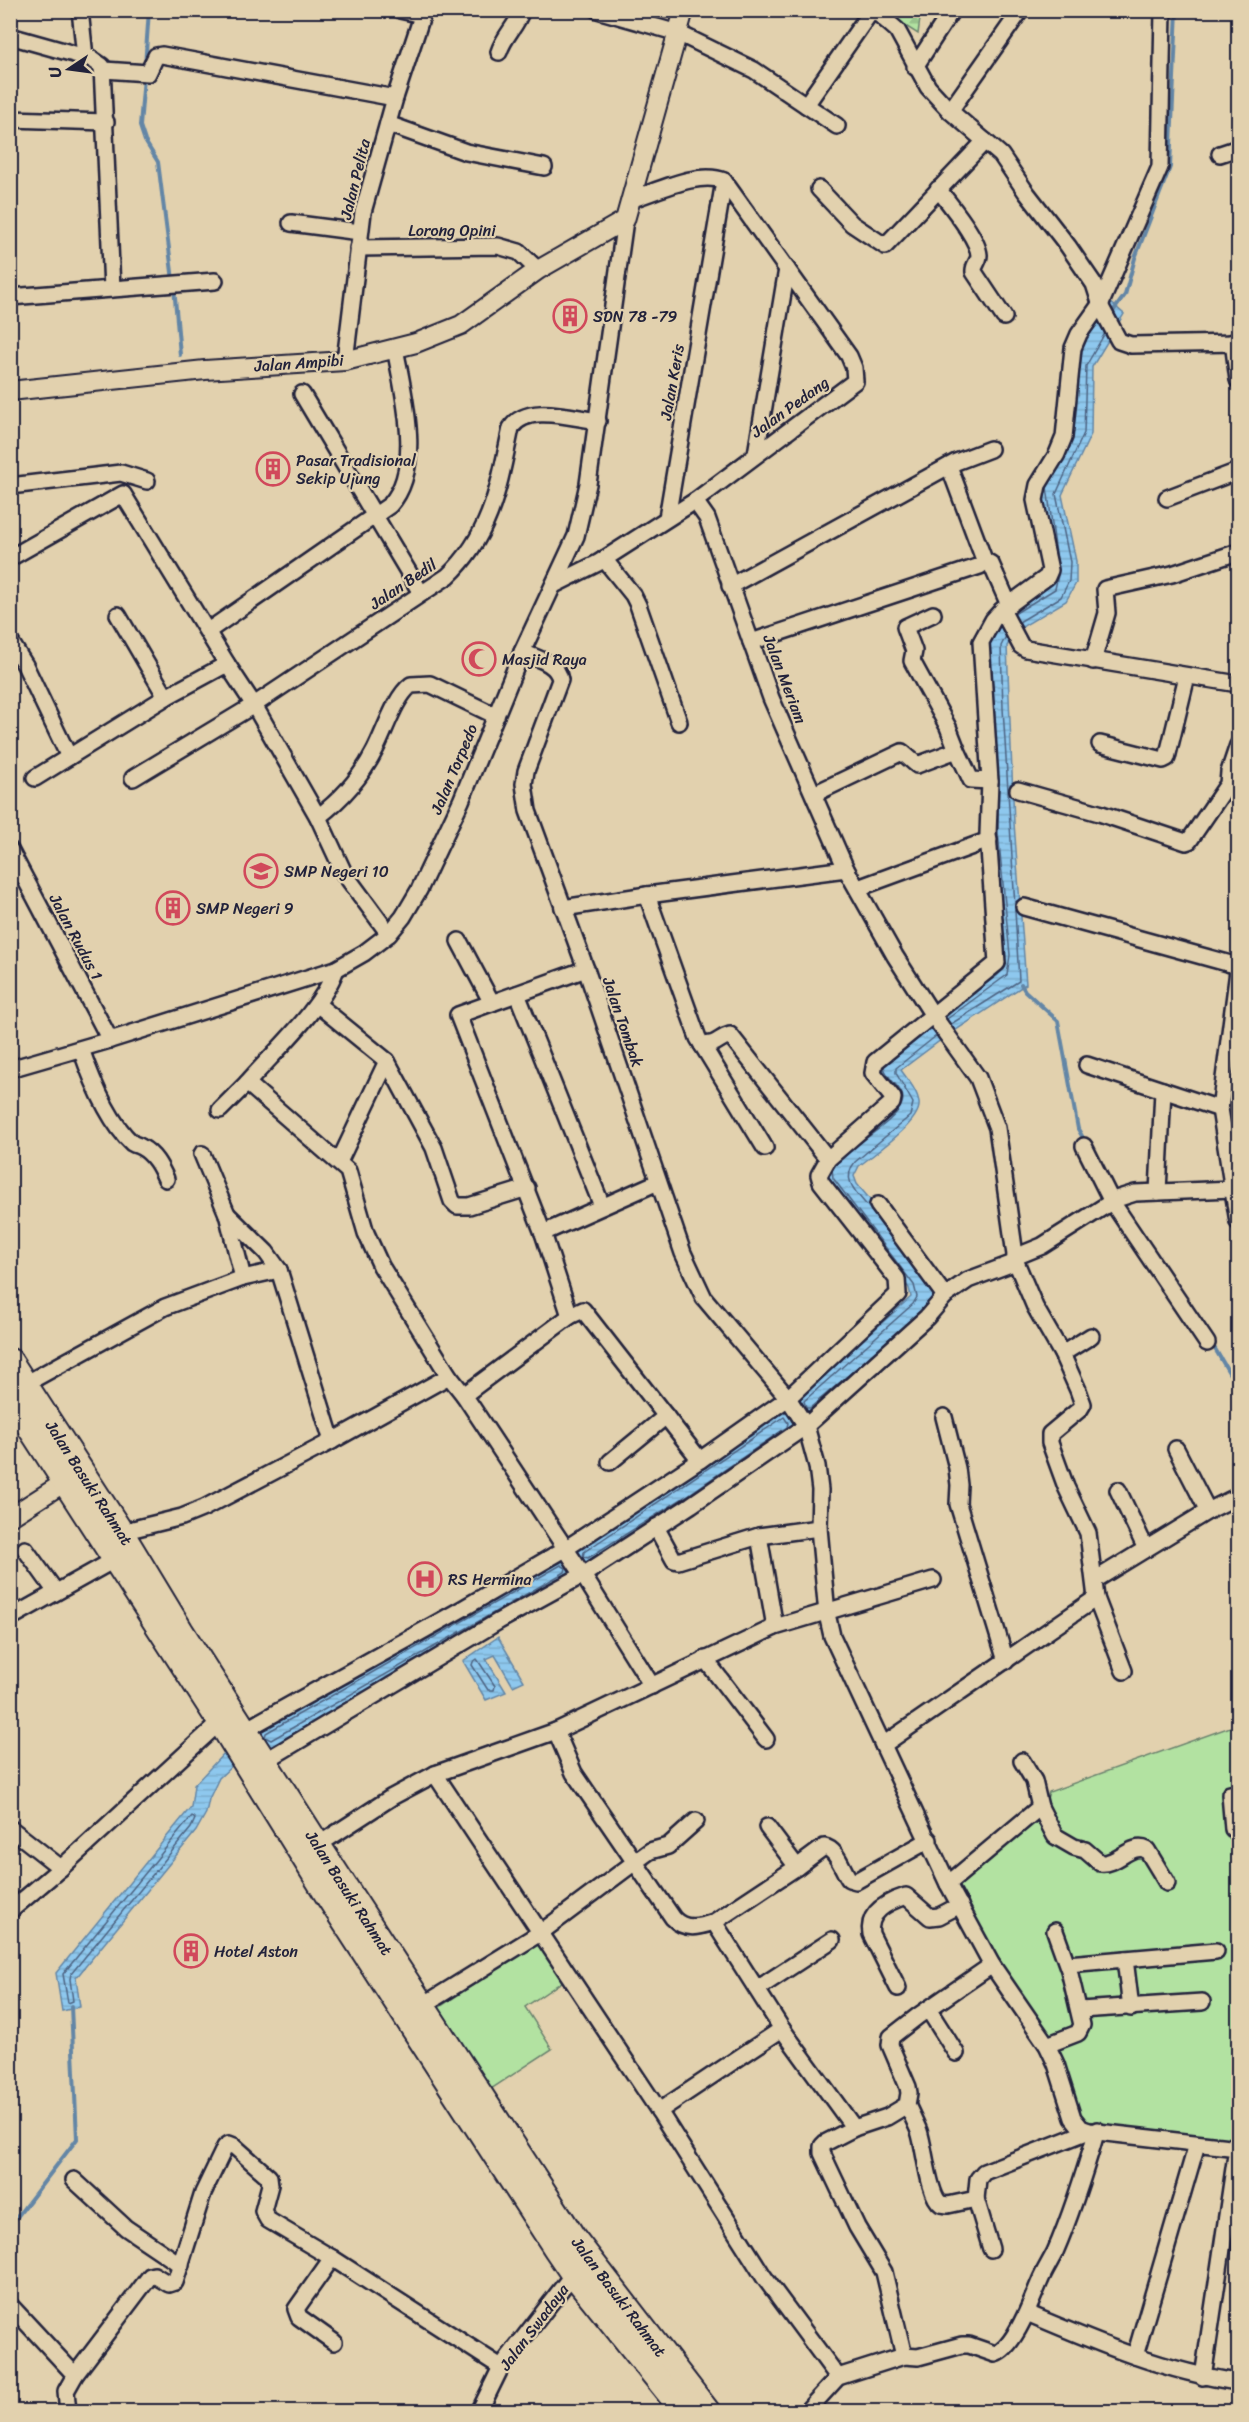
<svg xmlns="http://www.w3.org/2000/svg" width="1249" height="2422" viewBox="0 0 1249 2422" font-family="Sriracha,sans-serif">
  <defs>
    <pattern id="forest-firs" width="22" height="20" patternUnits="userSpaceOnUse" patternTransform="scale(1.5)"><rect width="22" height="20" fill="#b2e2a1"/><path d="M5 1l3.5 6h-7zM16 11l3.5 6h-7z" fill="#99c28c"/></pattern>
    <pattern id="water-rules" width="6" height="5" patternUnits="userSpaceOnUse" patternTransform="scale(1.5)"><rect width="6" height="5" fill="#8ec8ee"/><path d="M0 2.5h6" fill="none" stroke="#7aaccd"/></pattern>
  </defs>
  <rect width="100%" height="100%" fill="#e2d1ae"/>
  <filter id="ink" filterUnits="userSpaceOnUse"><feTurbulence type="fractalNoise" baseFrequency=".0167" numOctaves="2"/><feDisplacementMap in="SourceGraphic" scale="12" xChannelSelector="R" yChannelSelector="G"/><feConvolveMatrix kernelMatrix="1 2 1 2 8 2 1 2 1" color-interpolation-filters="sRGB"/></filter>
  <g filter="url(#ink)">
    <g fill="#b2e2a1" stroke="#6a826e" stroke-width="1.5">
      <path d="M1233,1726L1238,1826V2147L1079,2125L1051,2047L957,1888L1042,1815L1049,1792Z"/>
      <path d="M541,1940L566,1979L525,2007L552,2049L488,2091L435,2010Z"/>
    </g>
    <path fill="url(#forest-firs)" stroke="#6a826e" stroke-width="1.5" d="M882,11H921L918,34Z"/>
    <g fill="url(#water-rules)" stroke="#6386a6" stroke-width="1.5">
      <path d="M1109,301L1124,314L1092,367L1091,434L1062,495L1076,561V583L1066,601L1025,625L1014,634L1007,646L1014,823L1026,984L950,1034L936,1017L997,976L1003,970L1004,963L994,848L983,644C1000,616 1024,601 1051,584L1052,565L1041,484L1058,460L1075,351Z"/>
      <path d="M934,1019L946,1036L901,1070C907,1079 918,1091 919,1103C922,1121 874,1154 859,1166L854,1176L857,1184C879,1211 935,1269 936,1303L806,1420L794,1401L911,1297L909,1288L827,1181L825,1172L894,1108L877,1069Z"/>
      <path d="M787,1407L798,1427L584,1568L573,1553Z"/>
      <path d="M565,1556L577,1573L266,1750L256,1732Z"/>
      <path d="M498,1637L524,1681L513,1686L495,1655L486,1659L506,1692L486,1700L463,1661Z"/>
      <path d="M225,1752L235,1763L219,1778L209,1799L206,1813L196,1831L76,1978L80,2007L62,2011L56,1973L191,1807L194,1785Z"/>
    </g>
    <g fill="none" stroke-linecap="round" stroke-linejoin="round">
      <g stroke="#4d6483" stroke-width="1.5">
        <path d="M1047,487L1057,561"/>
        <path d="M1014,614L1055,589L1058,575"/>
        <path d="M1019,622L1061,597L1069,581L1070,562L1056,494L1084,433L1086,366L1105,333"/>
        <path d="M1006,636L1001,646L1003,708L1015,907"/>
        <path d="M947,1019L1007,975L1010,955L998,832V772"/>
        <path d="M951,1024L1019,981L1015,910"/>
        <path d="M860,1143C872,1133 909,1111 902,1094C898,1084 886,1078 884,1067"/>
        <path d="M832,1169L833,1178L914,1285L917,1297L913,1304L804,1401L806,1408H810L860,1365"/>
        <path d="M870,1209C858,1194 840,1180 855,1162L910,1116L913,1103L896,1073V1068L936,1036"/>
        <path d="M784,1417L788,1423L787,1427L688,1495L588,1558L583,1557L584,1552Z"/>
        <path d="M561,1565L566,1568L565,1572L271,1740L265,1737L266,1733Z"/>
        <path d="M477,1659L495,1686L494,1690H488L472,1665L473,1662Z"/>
        <path d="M192,1816L195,1819L191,1828L71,1974L70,1979L73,2001L68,2003L63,1974Z"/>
      </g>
      <g stroke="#6386a6" stroke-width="4">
        <path d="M145,66L149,10"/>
        <path d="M144,77L140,126L145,141L158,162L173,280"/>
        <path d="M174,287L180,355"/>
        <path d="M1114,310L1125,295L1135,258L1170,167L1177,10"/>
        <path d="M1021,984L1025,991L1058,1021L1078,1129L1086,1143"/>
        <path d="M1211,1342L1238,1388"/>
        <path d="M1238,1808L1235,1698L1238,1697"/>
        <path d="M10,2226L77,2139L71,2006"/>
      </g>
      <g stroke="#22223b" stroke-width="20">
        <g id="minor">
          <path d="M80,10L85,57"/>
          <path d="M400,10L422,15"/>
          <path d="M597,10L678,33L754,70L837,126"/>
          <path d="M874,10L897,30L928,87L950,111L1001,155L1026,192L1068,246L1094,284L1102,309L1119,341L1131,345L1238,343"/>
          <path d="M10,36L92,59L102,66L112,289"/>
          <path d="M499,52C504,36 516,27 522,10"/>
          <path d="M915,67L952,10"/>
          <path d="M104,70L148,73L156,56L162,55L395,98"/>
          <path d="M806,105L872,10"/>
          <path d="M950,111L1021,10"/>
          <path d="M10,119L106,122"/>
          <path d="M388,124L466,152L544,167"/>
          <path d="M1220,154L1238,148"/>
          <path d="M819,189L852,224L885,246L985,141"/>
          <path d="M938,189C949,203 978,238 979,255C979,262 973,265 974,272L1004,317"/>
          <path d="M291,223L360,232"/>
          <path d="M358,248L498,246L519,252L538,270"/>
          <path d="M10,297L215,281"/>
          <path d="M1233,342L1238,380"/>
          <path d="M345,361L363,212L395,98L424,10"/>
          <path d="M302,394L421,593"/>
          <path d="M756,454L787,269"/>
          <path d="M10,486L121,473L147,481"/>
          <path d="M1167,498L1238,471"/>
          <path d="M695,501L707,518L771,698L846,869L895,956L932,1014L978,1078L997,1128L1016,1262L1035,1307L1062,1354L1078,1390L1083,1404L1080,1409L1050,1434V1443L1066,1487L1088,1533L1096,1598L1124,1671"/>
          <path d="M667,518L724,181"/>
          <path d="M10,558L123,494L227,664L254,705L318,817L344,873L389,934"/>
          <path d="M604,559L633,595L638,605L679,722"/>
          <path d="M984,560L991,564L1009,605"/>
          <path d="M554,585L598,563L695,501L855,381L854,368L849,356L724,181C700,170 658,191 632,199"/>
          <path d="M730,586L956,462L990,449"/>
          <path d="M1002,610L1021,646L1026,649L1238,684"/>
          <path d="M933,614L905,627L914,651L912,661L948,727L957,750"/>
          <path d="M118,615L166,697"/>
          <path d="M208,631L390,505C424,468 403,392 395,348"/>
          <path d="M10,641L25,665L69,757"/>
          <path d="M751,642L980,566L984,562L983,557L949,466"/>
          <path d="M522,652C536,658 558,663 560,680L526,771L524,784L528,811L586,969L683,1253L704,1298L788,1398L806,1426L817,1466L820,1490L819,1528L827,1614L832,1636L948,1884L992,1965L1047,2045L1056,2064L1073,2118L1081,2128L1089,2131L1238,2148"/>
          <path d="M1093,661L1107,613L1105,589L1172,574L1238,552"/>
          <path d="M1100,744L1163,760L1167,758L1187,676"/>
          <path d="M35,778L166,697L227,664"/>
          <path d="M133,778L254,705L448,576C492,534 499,485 511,428C527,403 572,418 598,421"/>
          <path d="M1018,790L1099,813L1186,842L1189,841L1228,784L1229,772L1238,745"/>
          <path d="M814,794L902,752L917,765L957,750L971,780L990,781"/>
          <path d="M318,817C343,798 361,778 375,750C385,731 395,697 411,685L430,684L496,716"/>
          <path d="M10,850L110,1040"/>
          <path d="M858,888L989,840"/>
          <path d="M647,895L698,1038L765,1148"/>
          <path d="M1024,907L1238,966"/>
          <path d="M563,908L647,895L846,869"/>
          <path d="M459,941L492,1003"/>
          <path d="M586,969L458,1015L543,1233L658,1182"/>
          <path d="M1238,971L1220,1109L1238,1222"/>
          <path d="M517,994L602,1206"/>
          <path d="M317,1004L387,1061L434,1148L452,1201L457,1206H469L527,1188"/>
          <path d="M702,1045C719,1045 718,1038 730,1035L828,1159"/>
          <path d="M81,1049C91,1078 109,1122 132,1143C137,1146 136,1144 141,1147C154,1154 160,1166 166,1179"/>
          <path d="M1087,1065L1220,1109"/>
          <path d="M10,1069L110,1040L336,969L364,953L389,934L403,917L419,890L461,801L522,652L576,536L588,484L625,220"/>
          <path d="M247,1083C276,1050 322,1009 336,969"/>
          <path d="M220,1110L247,1083L348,1171L366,1233L381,1266L449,1376L464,1395L583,1575L652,1686"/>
          <path d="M1084,1146L1112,1202L1207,1343"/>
          <path d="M202,1154L227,1214L243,1278"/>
          <path d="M339,1162L387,1061"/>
          <path d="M1158,1192L1163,1090"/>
          <path d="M878,1205L945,1296"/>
          <path d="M227,1214L266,1252L279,1270L332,1441"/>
          <path d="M543,1233L570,1316L583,1310L700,1460"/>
          <path d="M1015,1257L1042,1246L1116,1199L1135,1193L1233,1189"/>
          <path d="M1062,1354L1091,1336"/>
          <path d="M25,1384L165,1307L243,1278L279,1270"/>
          <path d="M464,1395L570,1316"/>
          <path d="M944,1417L957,1468L959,1485L958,1504L1006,1661"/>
          <path d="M1176,1449L1208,1511"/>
          <path d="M610,1462L666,1416"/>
          <path d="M1118,1490L1146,1549"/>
          <path d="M656,1527L674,1560L678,1561L759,1536L819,1528"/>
          <path d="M121,1532L182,1517L204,1508L332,1441L449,1376"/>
          <path d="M759,1536L775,1627"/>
          <path d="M25,1549L56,1592"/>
          <path d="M1095,1580L1208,1511L1238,1496"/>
          <path d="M10,1618L114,1560"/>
          <path d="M705,1659L766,1739"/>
          <path d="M245,1730L462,1609L565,1549L700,1460L788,1398L898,1294L897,1279L821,1182L819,1175L828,1159L892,1103L893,1098L873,1073L875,1062L997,963L988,834L990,781L981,642L993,620L1002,610L1047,577L1050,570L1035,500L1038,485L1057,454L1064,437L1073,348L1079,334L1101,303L1160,167L1163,10"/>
          <path d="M556,1731L574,1773L673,1918C685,1931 699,1927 714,1922L782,2029L854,2128L887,2117L907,2105L909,2093L908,2087L890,2045L891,2037L918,2016L992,1965"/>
          <path d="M883,1745L1096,1598"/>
          <path d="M265,1761L499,1621L583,1575L691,1505L806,1426L927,1317L945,1296L968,1280L1016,1262"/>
          <path d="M435,1774L659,2111L764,2277L838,2377"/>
          <path d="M1230,1794L1233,1829L1238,1833"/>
          <path d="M1040,1807L1055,1836L1074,1847L1085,1850L1100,1863C1117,1866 1131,1842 1147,1850L1167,1883"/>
          <path d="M767,1827L797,1867"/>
          <path d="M10,1828L61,1868"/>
          <path d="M318,1845L392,1797L435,1774L556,1731L775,1627L933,1580"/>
          <path d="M948,1884L1040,1807L1034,1781L1022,1761"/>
          <path d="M10,1911L61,1868L220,1722"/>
          <path d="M714,1922L797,1867L824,1847C837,1849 842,1869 849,1879L856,1881L929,1840"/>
          <path d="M1125,1959L1131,2008"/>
          <path d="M1068,1964L1216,1951"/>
          <path d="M898,1988L871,1934C867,1912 887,1902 906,1896L930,1917L939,1916L960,1905"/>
          <path d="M757,1989L832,1940"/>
          <path d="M422,2006L540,1933L639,1859L650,1851L668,1846L696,1821"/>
          <path d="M928,2009L956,2053"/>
          <path d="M1080,2010L1202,2002"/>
          <path d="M1047,2045L1078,2033L1082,2025L1069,1970L1055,1931"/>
          <path d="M907,2105C911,2113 915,2122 919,2131C925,2148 928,2195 941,2204L948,2205L976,2199L978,2179L984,2172L1089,2131"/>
          <path d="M659,2111L782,2029"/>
          <path d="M854,2128L825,2143L822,2146V2153L857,2227L884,2272L904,2356"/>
          <path d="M74,2180L126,2228L181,2265"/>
          <path d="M976,2199L991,2249"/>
          <path d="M332,2258L296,2309L299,2317L334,2342"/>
          <path d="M10,2305L75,2375"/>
          <path d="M1027,2313C1095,2342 1165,2372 1238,2382"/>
          <path d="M1135,2356L1197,2144"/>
          <path d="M1203,2377L1237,2148"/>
          <path d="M68,2412L66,2391L75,2375L150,2276L154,2275L169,2284L175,2282L203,2193L225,2147L229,2144L234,2146L269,2177L270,2185L263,2211L268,2220L332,2258L501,2367"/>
          <path d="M479,2412L501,2367L573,2274"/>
          <path d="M806,2412L838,2377L904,2356L918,2357L962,2345H969L995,2354C1015,2348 1032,2299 1040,2281C1044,2271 1050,2262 1055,2252C1072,2213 1085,2171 1097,2130"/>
        </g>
      </g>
      <g stroke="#22223b" stroke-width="22">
        <g id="tertiary">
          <path d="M10,391L205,370L345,361L416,343L461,325L538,270L625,220L684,10"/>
          <path d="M10,1517L65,1482"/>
        </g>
      </g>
      <g stroke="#22223b" stroke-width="28">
        <g id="trunk">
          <path d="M10,1361L121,1532L181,1631L318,1845L573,2237L708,2412"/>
          <path d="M10,1397L220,1722L329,1898L556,2249L573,2274L684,2412"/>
        </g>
      </g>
      <use href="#minor" stroke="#e2d1ae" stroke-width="15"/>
      <use href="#tertiary" stroke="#e2d1ae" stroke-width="18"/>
      <use href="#trunk" stroke="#e2d1ae" stroke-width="24"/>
    </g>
  </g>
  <defs>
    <g id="building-ring" transform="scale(1.725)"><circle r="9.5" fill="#e2d1ae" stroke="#d1495b" stroke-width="1.5"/><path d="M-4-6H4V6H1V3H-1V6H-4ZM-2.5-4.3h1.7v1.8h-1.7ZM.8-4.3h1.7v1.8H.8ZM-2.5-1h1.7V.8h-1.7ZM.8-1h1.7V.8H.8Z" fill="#d1495b"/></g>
    <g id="mosque-ring" transform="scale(1.725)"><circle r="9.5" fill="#e2d1ae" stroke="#d1495b" stroke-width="1.5"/><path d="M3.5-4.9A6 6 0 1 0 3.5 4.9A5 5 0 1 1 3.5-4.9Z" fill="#d1495b"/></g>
    <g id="school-ring" transform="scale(1.725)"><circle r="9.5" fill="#e2d1ae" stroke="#d1495b" stroke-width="1.5"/><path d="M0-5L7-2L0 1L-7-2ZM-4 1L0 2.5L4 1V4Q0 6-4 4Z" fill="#d1495b"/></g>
    <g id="hospital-ring" transform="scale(1.725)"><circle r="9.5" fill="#e2d1ae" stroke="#d1495b" stroke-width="1.5"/><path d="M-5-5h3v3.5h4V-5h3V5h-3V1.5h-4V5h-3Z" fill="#d1495b"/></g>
  </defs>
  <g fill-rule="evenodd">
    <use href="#building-ring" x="570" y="316"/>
    <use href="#building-ring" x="273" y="469"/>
    <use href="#mosque-ring" x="479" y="659"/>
    <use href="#school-ring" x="261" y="871"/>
    <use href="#building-ring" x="173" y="908"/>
    <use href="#hospital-ring" x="425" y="1579"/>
    <use href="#building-ring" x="191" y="1951"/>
  </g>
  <g text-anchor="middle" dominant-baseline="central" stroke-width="4.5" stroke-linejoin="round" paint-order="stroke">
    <g font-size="16" fill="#22223b" stroke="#e2d1ae">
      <text transform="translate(355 179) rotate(-76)">Jalan Pelita</text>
      <text x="452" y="230">Lorong Opini</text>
      <text transform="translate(299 363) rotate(-4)">Jalan Ampibi</text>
      <text transform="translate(672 382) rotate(-80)">Jalan Keris</text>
      <text transform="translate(790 407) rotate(-36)">Jalan Pedang</text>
      <text transform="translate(403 584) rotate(-34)">Jalan Bedil</text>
      <text transform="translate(785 679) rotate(69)">Jalan Meriam</text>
      <text transform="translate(454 769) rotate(-67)">Jalan Torpedo</text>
      <text transform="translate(76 937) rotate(62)">Jalan Rudus 1</text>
      <text transform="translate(623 1022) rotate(71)">Jalan Tombak</text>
      <text transform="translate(89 1483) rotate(57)">Jalan Basuki Rahmat</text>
      <text transform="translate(349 1893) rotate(57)">Jalan Basuki Rahmat</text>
      <text transform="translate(619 2297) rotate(53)">Jalan Basuki Rahmat</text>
      <text transform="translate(534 2327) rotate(-53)">Jalan Swadaya</text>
    </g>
    <g font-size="16" fill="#22223b" stroke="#e2d1ae" text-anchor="start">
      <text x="593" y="316">SDN 78 -79</text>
      <text x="296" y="460">Pasar Tradisional<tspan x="296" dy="18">Sekip Ujung</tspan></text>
      <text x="502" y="659">Masjid Raya</text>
      <text x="284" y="871">SMP Negeri 10</text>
      <text x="196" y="908">SMP Negeri 9</text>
      <text x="448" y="1579">RS Hermina</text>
      <text x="214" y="1951">Hotel Aston</text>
    </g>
  </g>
  <rect width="1249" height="2422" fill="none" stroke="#e2d1ae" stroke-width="36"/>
  <rect x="18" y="18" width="1213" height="2386" fill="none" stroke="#22223b" stroke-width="2" filter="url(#ink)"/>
  <g transform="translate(69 69) rotate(257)" stroke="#e2d1ae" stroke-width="4.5" paint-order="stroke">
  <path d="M0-4.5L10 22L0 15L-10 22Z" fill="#22223b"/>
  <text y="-9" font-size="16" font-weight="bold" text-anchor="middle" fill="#22223b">U</text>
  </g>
</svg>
